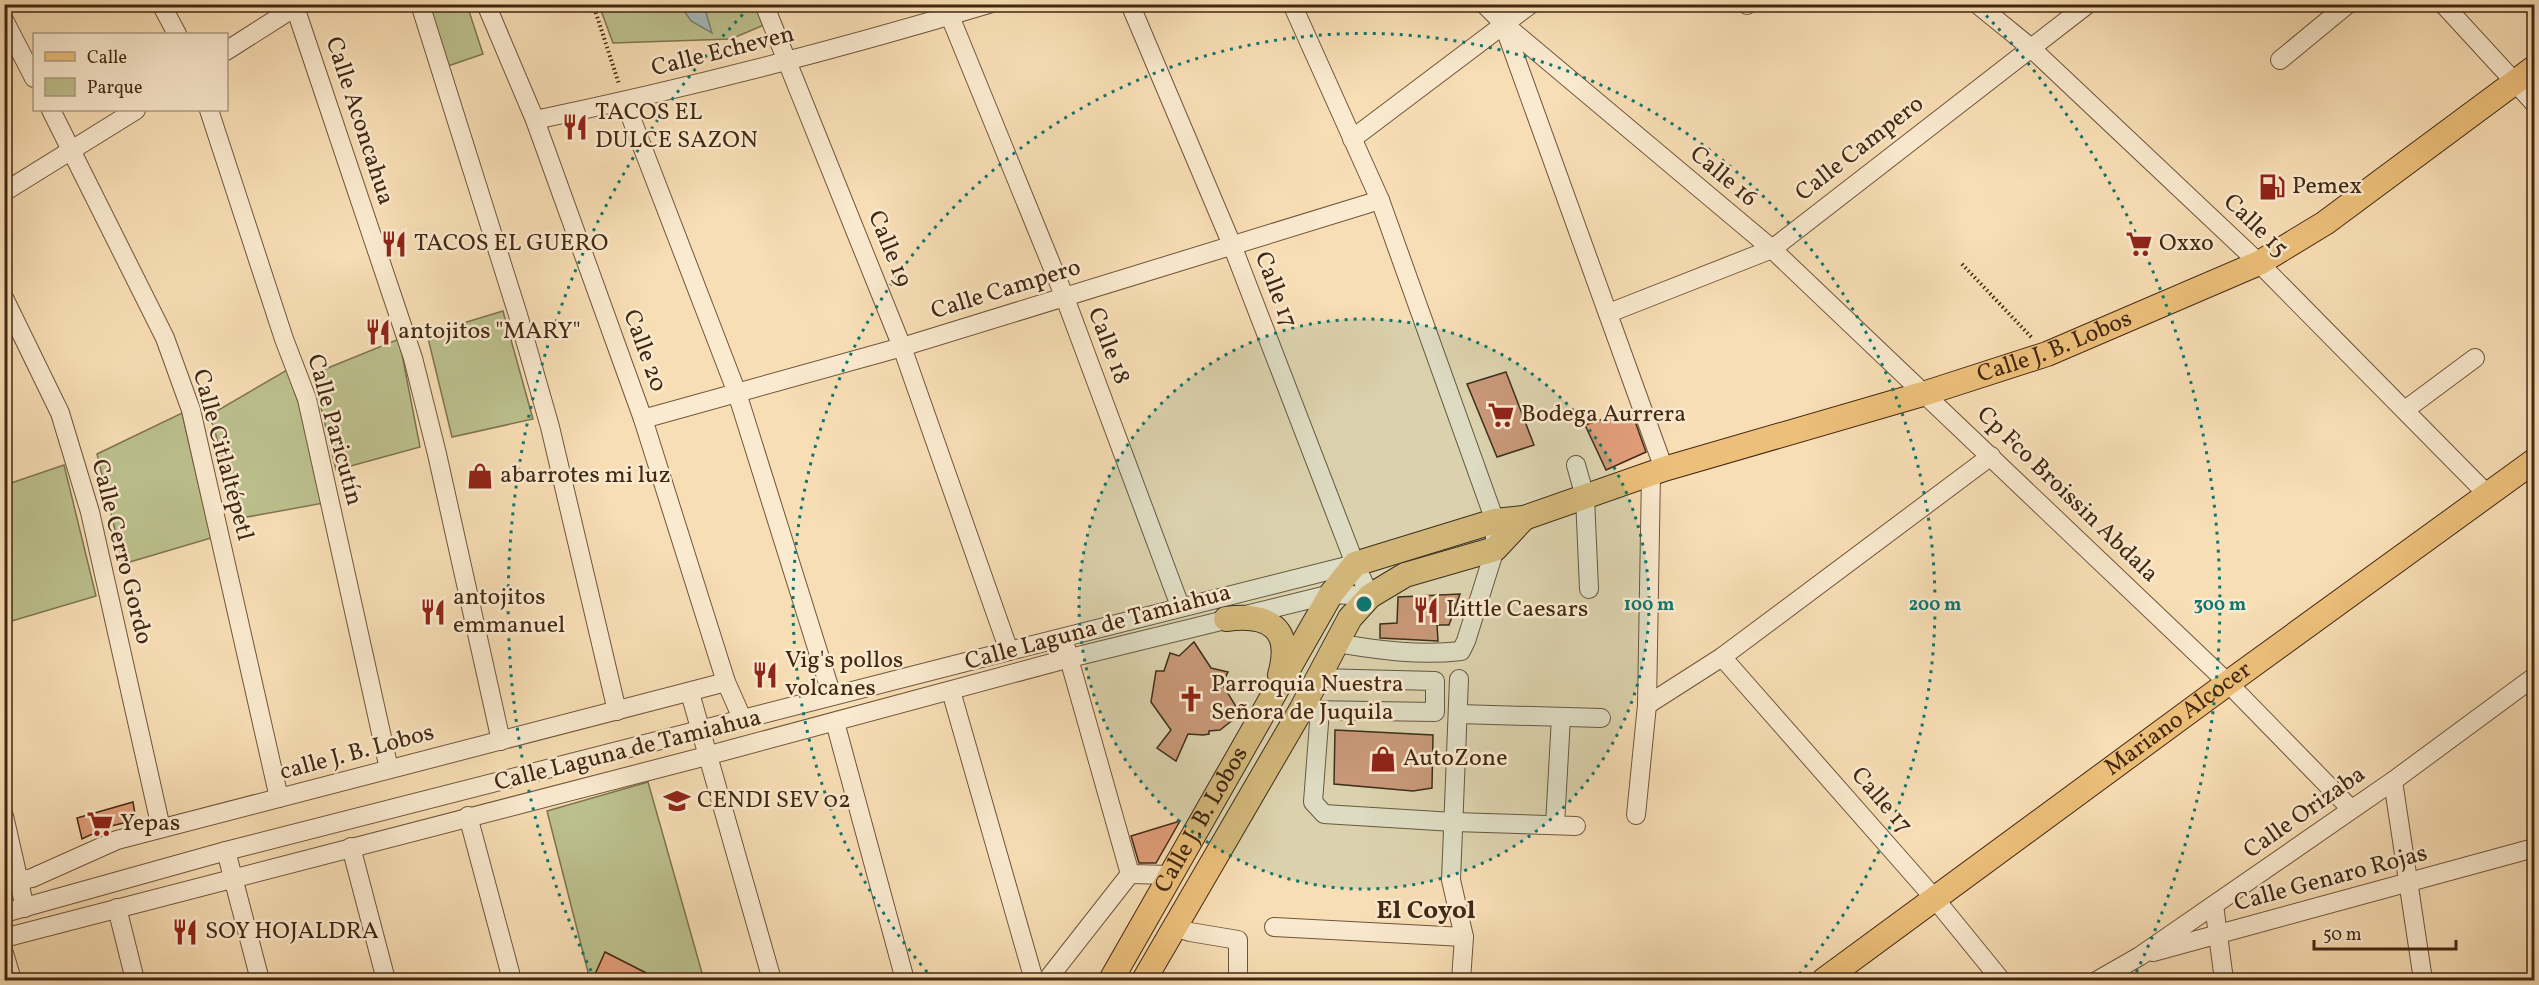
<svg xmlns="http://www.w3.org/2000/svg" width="2539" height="985" viewBox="0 0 2539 985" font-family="Vollkorn,serif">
  <rect width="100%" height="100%" fill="#f8deb5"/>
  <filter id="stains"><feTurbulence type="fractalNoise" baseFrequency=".00333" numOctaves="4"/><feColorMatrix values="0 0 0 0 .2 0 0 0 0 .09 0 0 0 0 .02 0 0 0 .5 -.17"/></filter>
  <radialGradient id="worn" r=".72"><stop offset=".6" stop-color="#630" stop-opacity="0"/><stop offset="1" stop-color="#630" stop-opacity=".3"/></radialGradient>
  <g fill="#bcc18e" stroke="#7f7450" stroke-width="1.5">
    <path d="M423,5H467L483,54L445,67Z"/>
    <path d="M599,5H752L760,11L764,25L731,39L613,43Z"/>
    <path d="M503,311L533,419L452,437L427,334Z"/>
    <path d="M399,339L420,447L336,470L313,374Z"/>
    <path d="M287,370L301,410L324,503L236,519L214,427L208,416Z"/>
    <path d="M182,413L211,538L123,564L97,454Z"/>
    <path d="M64,465L96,596L5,623V485Z"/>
    <path d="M648,782L704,980H590L547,811Z"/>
  </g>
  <path fill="#a3b9ba" stroke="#7c7f77" stroke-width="1.5" d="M680,5H704L712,33L691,21Z"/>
  <g fill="#e29e7a" stroke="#422712" stroke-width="1.5">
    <path d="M1506,372L1534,445L1497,457L1467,384Z"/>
    <path d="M1631,410L1646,452L1606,470L1585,425Z"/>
    <path d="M1460,594L1449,625H1437L1438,641L1380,638V624L1397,623L1398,597Z"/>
    <path d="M1194,642L1211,668L1228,672L1222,684L1242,716L1234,719L1220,730L1209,731V734L1203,735L1188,734L1176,761L1157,748L1171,730L1151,702L1156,671H1164L1170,653L1179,656Z"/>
    <path d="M1335,730L1433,735L1432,788L1413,791L1334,784Z"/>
    <path d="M133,802L136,820L107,827L82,839L77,818Z"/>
    <path d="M1180,821L1156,863H1139L1131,836Z"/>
    <path d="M605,952L662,981H592Z"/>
  </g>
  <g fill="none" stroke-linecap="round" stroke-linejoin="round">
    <g stroke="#70553b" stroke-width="20">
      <g id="minor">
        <path d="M161,4L177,34"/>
        <path d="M294,4L413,358L437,454L501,741"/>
        <path d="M420,4L518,315L550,427L617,711"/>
        <path d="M486,4L535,120L643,419L726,682L742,718"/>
        <path d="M764,4L902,347L1009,651"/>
        <path d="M945,4L1065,298L1180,606"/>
        <path d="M1292,4L1380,200L1495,521V549L1466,641L1461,651C1420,656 1377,650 1336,643"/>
        <path d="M1484,4L1504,24L1772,249L2228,683L2351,809"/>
        <path d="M1746,4L1747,5"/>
        <path d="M1977,4L2030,47L2259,263L2487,494"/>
        <path d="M2443,4L2534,103"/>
        <path d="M4,20L34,78"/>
        <path d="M1504,26L1664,469"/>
        <path d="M226,51L300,4"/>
        <path d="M2280,60L2348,4"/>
        <path d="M625,102L737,393L832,696"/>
        <path d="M51,110L165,338L191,410L279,798"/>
        <path d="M209,110L284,339L307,399L389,769"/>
        <path d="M535,120C688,88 840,49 989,4"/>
        <path d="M1352,139L1531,4"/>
        <path d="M4,192L136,110"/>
        <path d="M4,298L60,413L90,512L161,828"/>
        <path d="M1609,313L1772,249L2088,4"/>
        <path d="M2405,410L2475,358"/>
        <path d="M643,419L902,347L1380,200"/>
        <path d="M1576,465L1585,497L1589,589"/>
        <path d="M1066,648L1130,874"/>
        <path d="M1722,657L1935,899L2001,980"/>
        <path d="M1459,679L1451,880L1464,937L1461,980"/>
        <path d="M951,691L1034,980"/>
        <path d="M690,693L772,980"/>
        <path d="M1647,705L1722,657L1991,456"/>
        <path d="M1307,710L1435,712V681L1317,678"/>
        <path d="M1320,710L1313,802L1324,814L1454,822L1576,826"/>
        <path d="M1458,714L1601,718"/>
        <path d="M835,722L905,980"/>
        <path d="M2393,781L2423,980"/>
        <path d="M1636,815L1647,705L1651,473"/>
        <path d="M4,816L25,908"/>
        <path d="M468,816L512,980"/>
        <path d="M1555,825L1561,717"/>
        <path d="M351,847L386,980"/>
        <path d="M226,851L260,980"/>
        <path d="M1130,874L1171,875"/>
        <path d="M4,884L32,878L117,840L726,682"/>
        <path d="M2214,905L2224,980"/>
        <path d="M117,908L135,980"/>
        <path d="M4,913L226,851L1009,651L1355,564"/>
        <path d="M1175,927L1190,932L1238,940V980"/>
        <path d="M1274,927L1464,937"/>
        <path d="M4,938L695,759L1070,658L1331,594L1370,596L1355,564L1232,245L1130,4"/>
        <path d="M2153,952L2534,848"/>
        <path d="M4,953L12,980"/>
        <path d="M1047,980L1130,874"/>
        <path d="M2098,980L2140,956L2393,781L2534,677"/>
      </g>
    </g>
    <g stroke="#422712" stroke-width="26">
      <g id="major">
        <path d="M1226,619C1270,613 1293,629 1280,675"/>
        <path id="s1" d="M1111,980L1331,594L1355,564L1495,521L1524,518L1664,469L1926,393L2047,354L2259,263L2325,223L2534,68"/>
        <path d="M1144,980L1301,710L1350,618L1370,596L1405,575L1495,549L1524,518"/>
        <path id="s2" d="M1824,980L2228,683L2534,461"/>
      </g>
    </g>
    <g stroke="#422712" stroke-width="4" stroke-dasharray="1.5 3" stroke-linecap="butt">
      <path d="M593,4L619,84"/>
      <path d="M1962,264L2032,338"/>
    </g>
    <use href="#minor" stroke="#faeacf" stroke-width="18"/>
    <use href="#major" stroke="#ecbf7a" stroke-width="24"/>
  </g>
  <circle cx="1364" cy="604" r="285" fill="#0f766e" fill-opacity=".12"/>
  <g fill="none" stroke="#0f766e" stroke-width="3" stroke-dasharray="3 6">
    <circle cx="1364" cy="604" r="285"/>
    <path d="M933 979A571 571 0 1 1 1795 979"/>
    <path d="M595 979A856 856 0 0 1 748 9M1980 9A856 856 0 0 1 2133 979"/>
  </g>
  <defs>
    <g id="restaurant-bare" transform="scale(2.07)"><path d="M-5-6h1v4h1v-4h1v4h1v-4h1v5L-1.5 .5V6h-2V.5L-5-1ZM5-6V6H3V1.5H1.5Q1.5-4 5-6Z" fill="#8f2418" stroke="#faeacf" stroke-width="2.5" paint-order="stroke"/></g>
    <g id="fuel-bare" transform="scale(2.07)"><path d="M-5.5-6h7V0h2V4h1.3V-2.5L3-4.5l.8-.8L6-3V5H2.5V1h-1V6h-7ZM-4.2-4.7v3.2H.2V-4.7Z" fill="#8f2418" stroke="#faeacf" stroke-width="2.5" paint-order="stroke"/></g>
    <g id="supermarket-bare" transform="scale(2.07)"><path d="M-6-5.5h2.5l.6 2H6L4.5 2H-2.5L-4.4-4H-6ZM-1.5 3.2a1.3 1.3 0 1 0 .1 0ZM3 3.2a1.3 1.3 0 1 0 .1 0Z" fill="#8f2418" stroke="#faeacf" stroke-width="2.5" paint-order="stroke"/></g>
    <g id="shop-bare" transform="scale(2.07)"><path d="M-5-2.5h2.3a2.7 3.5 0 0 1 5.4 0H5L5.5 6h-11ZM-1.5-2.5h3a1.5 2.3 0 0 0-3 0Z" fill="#8f2418" stroke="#faeacf" stroke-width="2.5" paint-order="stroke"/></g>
    <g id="church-bare" transform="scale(2.07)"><path d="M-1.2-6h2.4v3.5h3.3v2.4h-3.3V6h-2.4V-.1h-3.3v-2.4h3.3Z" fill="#8f2418" stroke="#faeacf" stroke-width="2.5" paint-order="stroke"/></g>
    <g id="school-bare" transform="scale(2.07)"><path d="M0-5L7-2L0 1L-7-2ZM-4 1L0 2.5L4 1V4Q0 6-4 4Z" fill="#8f2418" stroke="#faeacf" stroke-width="2.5" paint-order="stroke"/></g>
  </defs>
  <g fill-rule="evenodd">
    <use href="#restaurant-bare" x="575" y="127"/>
    <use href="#fuel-bare" x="2272" y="187"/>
    <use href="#restaurant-bare" x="394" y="244"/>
    <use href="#supermarket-bare" x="2139" y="244"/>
    <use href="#restaurant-bare" x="378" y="332"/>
    <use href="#supermarket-bare" x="1501" y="415"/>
    <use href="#shop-bare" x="480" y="476"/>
    <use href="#restaurant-bare" x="1426" y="610"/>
    <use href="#restaurant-bare" x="433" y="612"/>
    <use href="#restaurant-bare" x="765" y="675"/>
    <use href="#church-bare" x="1191" y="699"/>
    <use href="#shop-bare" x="1383" y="759"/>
    <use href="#school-bare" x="677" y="801"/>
    <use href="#supermarket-bare" x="100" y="824"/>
    <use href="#restaurant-bare" x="185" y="932"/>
  </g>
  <g text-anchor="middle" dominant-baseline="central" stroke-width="5" stroke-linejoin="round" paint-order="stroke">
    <g font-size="24" fill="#422712" stroke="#faeacf">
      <text transform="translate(723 52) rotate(-14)">Calle Echeven</text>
      <text transform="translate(359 121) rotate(72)">Calle Aconcahua</text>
      <text transform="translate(1860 149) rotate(-38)">Calle Campero</text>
      <text transform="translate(1723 177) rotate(40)">Calle 16</text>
      <text transform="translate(2255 226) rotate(44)">Calle 15</text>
      <text transform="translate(889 249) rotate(68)">Calle 19</text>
      <text transform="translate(1006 290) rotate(-17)">Calle Campero</text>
      <text transform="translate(1275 290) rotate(69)">Calle 17</text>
      <text transform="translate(1108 346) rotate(69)">Calle 18</text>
      <text stroke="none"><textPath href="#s1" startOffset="1216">Calle J. B. Lobos</textPath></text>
      <text transform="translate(644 351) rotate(70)">Calle 20</text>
      <text transform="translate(334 430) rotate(75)">Calle Paricutín</text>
      <text transform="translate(222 455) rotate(75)">Calle Citlaltépetl</text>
      <text transform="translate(2067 495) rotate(44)">Cp Fco Broissin Abdala</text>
      <text transform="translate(121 552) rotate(76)">Calle Cerro Gordo</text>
      <text transform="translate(1098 628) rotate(-15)">Calle Laguna de Tamiahua</text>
      <text stroke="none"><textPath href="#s2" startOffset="440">Mariano Alcocer</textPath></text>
      <text transform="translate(628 751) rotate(-14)">Calle Laguna de Tamiahua</text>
      <text transform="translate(357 753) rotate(-15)">calle J. B. Lobos</text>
      <text transform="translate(1881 801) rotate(49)">Calle 17</text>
      <text transform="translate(2305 813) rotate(-35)">Calle Orizaba</text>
      <text stroke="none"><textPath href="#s1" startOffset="184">Calle J. B. Lobos</textPath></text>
      <text transform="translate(2331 879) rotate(-15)">Calle Genaro Rojas</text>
    </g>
    <g font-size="24" fill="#422712" stroke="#faeacf" text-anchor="start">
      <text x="595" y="113">TACOS EL<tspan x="595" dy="28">DULCE SAZON</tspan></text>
      <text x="2292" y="187">Pemex</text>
      <text x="414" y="244">TACOS EL GUERO</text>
      <text x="2159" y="244">Oxxo</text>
      <text x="398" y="332">antojitos "MARY"</text>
      <text x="1521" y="415">Bodega Aurrera</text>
      <text x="500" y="476">abarrotes mi luz</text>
      <text x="453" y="598">antojitos<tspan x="453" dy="28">emmanuel</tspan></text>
      <text x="1446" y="610">Little Caesars</text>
      <text x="785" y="661">Vig's pollos<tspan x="785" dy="28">volcanes</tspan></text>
      <text x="1211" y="685">Parroquia Nuestra<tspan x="1211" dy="28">Señora de Juquila</tspan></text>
      <text x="1403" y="759">AutoZone</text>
      <text x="697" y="801">CENDI SEV 02</text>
      <text x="120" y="824">Yepas</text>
      <text x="205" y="932">SOY HOJALDRA</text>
    </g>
    <g font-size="26" font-weight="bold" fill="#422712" stroke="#faeacf">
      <text x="1426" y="911">El Coyol</text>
    </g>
  </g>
  <circle cx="1364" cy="604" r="9" fill="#0f766e" stroke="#faeacf" stroke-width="3"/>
  <g font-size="18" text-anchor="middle" font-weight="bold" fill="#0f766e" stroke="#faeacf" stroke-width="5" stroke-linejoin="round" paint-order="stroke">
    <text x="1649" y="610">100 m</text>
    <text x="1935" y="610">200 m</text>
    <text x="2220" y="610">300 m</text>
  </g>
  <rect width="2539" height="985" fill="none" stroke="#f8deb5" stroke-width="24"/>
  <rect x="6" y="6" width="2527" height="973" fill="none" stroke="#422712" stroke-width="3"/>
  <rect x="12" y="12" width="2515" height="961" fill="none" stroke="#422712" stroke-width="1.5"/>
  <rect x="33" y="33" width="195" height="78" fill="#faeacf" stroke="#b09c83" stroke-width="1.5"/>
  <rect x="45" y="52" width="30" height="9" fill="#ecbf7a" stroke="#b09c83" stroke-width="1.5"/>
  <text x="87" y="63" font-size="18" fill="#422712">Calle</text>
  <rect x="45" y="78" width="30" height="18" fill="#bcc18e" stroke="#b09c83" stroke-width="1.5"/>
  <text x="87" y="93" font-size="18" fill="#422712">Parque</text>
  <path d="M2314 940v9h142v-9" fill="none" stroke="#422712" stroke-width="3"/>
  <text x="2323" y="940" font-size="18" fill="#422712" stroke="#faeacf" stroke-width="4.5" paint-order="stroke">50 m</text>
  <rect width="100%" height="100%" filter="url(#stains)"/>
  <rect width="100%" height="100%" fill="url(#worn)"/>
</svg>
